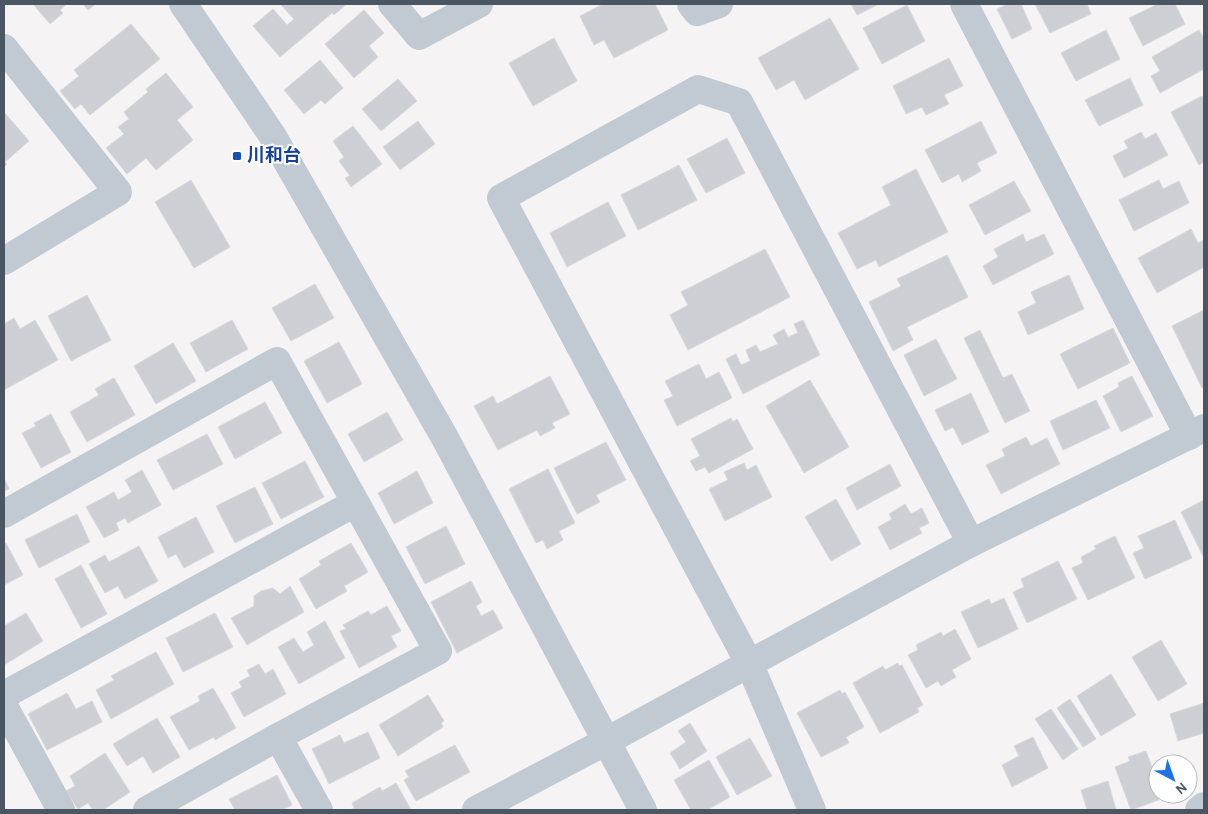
<svg xmlns="http://www.w3.org/2000/svg" width="1208" height="814" viewBox="0 0 1208 814" font-family="'Alegreya Sans','Noto Sans JP',sans-serif">
  <rect width="100%" height="100%" fill="#f5f3f3"/>
  <g fill="#cdcfd5" stroke="#d7d9de">
    <path d="M33,4H67L60,10L63,13L50,24Z"/>
    <path d="M83,4H96L88,10Z"/>
    <path d="M282,4H347L334,15L332,13L280,57L253,26L273,9L287,25L294,19L281,5Z"/>
    <path d="M603,4H655L668,30L614,58L604,40L594,45L580,16Z"/>
    <path d="M851,4H879L857,15Z"/>
    <path d="M1008,4H1021L1032,29L1012,39L997,9Z"/>
    <path d="M1035,4H1087L1091,14L1050,33Z"/>
    <path d="M1158,4H1175L1185,24L1143,46L1129,18Z"/>
    <path d="M907,5L925,41L882,64L863,28Z"/>
    <path d="M364,10L384,33L369,46L378,57L354,78L325,44Z"/>
    <path d="M830,18L859,69L805,100L794,80L776,90L758,58Z"/>
    <path d="M131,24L160,59L90,115L81,104L75,109L60,91L79,76L74,70Z"/>
    <path d="M1106,30L1120,59L1076,81L1061,53Z"/>
    <path d="M1199,30L1203,37H1204V69L1160,93L1151,76L1160,71L1152,57Z"/>
    <path d="M554,38L577,81L533,106L509,63Z"/>
    <path d="M949,58L963,86L944,95L949,104L926,115L922,107L906,114L893,86Z"/>
    <path d="M320,60L343,88L325,104L321,100L304,114L284,90Z"/>
    <path d="M166,73L193,107L177,120L193,140L156,170L146,158L127,174L106,148L124,134L118,127L129,119L124,112L148,92L146,89Z"/>
    <path d="M1130,78L1143,105L1099,126L1085,100Z"/>
    <path d="M398,79L417,101L381,131L362,109Z"/>
    <path d="M1202,96L1204,101V162L1199,165L1171,112Z"/>
    <path d="M4,112L29,141L5,162L7,164L4,167Z"/>
    <path d="M418,121L435,144L400,170L383,147Z"/>
    <path d="M981,121L997,153L977,163L981,171L962,182L959,174L942,183L925,150Z"/>
    <path d="M353,126L382,164L351,187L345,178L350,176L339,161L344,157L333,141Z"/>
    <path d="M1141,132L1145,139L1156,133L1168,155L1124,178L1113,156L1128,148L1124,141Z"/>
    <path d="M727,138L745,173L706,193L687,159Z"/>
    <path d="M679,165L697,200L638,230L621,195Z"/>
    <path d="M916,169L948,232L879,267L876,260L857,269L838,233L891,205L882,187Z"/>
    <path d="M191,180L230,247L194,268L155,202Z"/>
    <path d="M1159,180L1163,189L1179,181L1189,203L1134,231L1119,200Z"/>
    <path d="M1014,181L1031,211L985,235L969,205Z"/>
    <path d="M608,202L626,236L567,267L550,233Z"/>
    <path d="M1191,229L1198,243L1204,240V267L1157,293L1138,258Z"/>
    <path d="M1023,234L1026,242L1044,234L1054,254L993,285L983,266L998,257L994,249Z"/>
    <path d="M765,249L790,297L688,350L670,315L688,305L681,292Z"/>
    <path d="M947,255L968,297L907,327L913,340L893,351L869,302L901,286L897,279Z"/>
    <path d="M1069,275L1084,309L1028,335L1018,312L1036,303L1031,292Z"/>
    <path d="M315,284L334,318L291,341L272,308Z"/>
    <path d="M87,295L111,340L71,361L48,316Z"/>
    <path d="M1204,310V387L1202,388L1172,326Z"/>
    <path d="M14,318L20,329L35,320L58,360L4,390V324Z"/>
    <path d="M232,320L248,349L206,372L190,343Z"/>
    <path d="M803,320L820,355L743,394L726,359L736,354L741,365L750,361L746,350L756,345L760,352L778,344L773,335L784,329L788,337L798,333L794,324Z"/>
    <path d="M1113,328L1130,363L1078,389L1060,354Z"/>
    <path d="M980,330L1003,378L1012,374L1030,411L1005,423L964,338Z"/>
    <path d="M936,339L957,379L924,396L904,355Z"/>
    <path d="M339,342L362,384L327,403L304,361Z"/>
    <path d="M173,343L196,381L156,404L134,366Z"/>
    <path d="M699,364L706,379L719,372L732,398L677,426L664,400L673,396L665,381Z"/>
    <path d="M550,376L570,414L552,423L555,428L540,436L537,430L498,450L474,406L493,396L497,404Z"/>
    <path d="M1132,376L1153,416L1121,432L1103,396L1119,387L1118,383Z"/>
    <path d="M114,378L135,415L87,442L70,412L99,395L95,389Z"/>
    <path d="M810,380L849,447L804,473L766,406Z"/>
    <path d="M971,393L989,432L962,445L953,427L945,431L935,410Z"/>
    <path d="M1096,400L1110,428L1063,450L1050,421Z"/>
    <path d="M265,402L282,433L235,459L218,427Z"/>
    <path d="M387,412L403,440L364,462L348,434Z"/>
    <path d="M51,414L71,452L41,468L22,433L36,426L34,423Z"/>
    <path d="M731,418L733,422L737,419L753,449L709,473L705,467L696,471L690,461L700,456L691,439Z"/>
    <path d="M207,434L223,464L173,490L157,460Z"/>
    <path d="M1026,437L1031,446L1047,438L1060,464L1001,494L986,465L1005,456L1002,449Z"/>
    <path d="M606,442L626,480L596,495L600,502L577,514L554,468Z"/>
    <path d="M305,461L324,497L281,519L262,483Z"/>
    <path d="M744,463L747,470L756,465L772,497L725,521L709,489L728,480L724,472Z"/>
    <path d="M890,464L901,486L857,510L846,488Z"/>
    <path d="M548,469L575,523L559,531L563,540L547,549L543,540L536,543L509,489Z"/>
    <path d="M142,470L161,505L128,523L125,518L116,523L119,530L104,538L86,507L114,492L118,500L132,492L125,480Z"/>
    <path d="M417,471L433,503L394,524L378,493Z"/>
    <path d="M4,478L9,489L4,491Z"/>
    <path d="M255,487L273,524L235,543L216,506Z"/>
    <path d="M836,499L861,544L831,561L805,517Z"/>
    <path d="M1204,500V558L1181,512Z"/>
    <path d="M905,504L911,514L922,508L929,523L919,528L922,533L890,550L878,527L892,519L889,514Z"/>
    <path d="M77,514L90,542L39,568L25,540Z"/>
    <path d="M196,517L214,552L184,568L176,554L168,558L158,537Z"/>
    <path d="M1175,520L1192,558L1145,579L1133,553L1144,548L1138,536Z"/>
    <path d="M446,526L465,564L425,584L406,547Z"/>
    <path d="M1115,536L1135,578L1088,600L1072,568L1083,563L1081,557L1096,549L1094,546Z"/>
    <path d="M6,543L23,575L4,585V544Z"/>
    <path d="M351,543L368,572L344,586L347,591L316,609L299,579L321,565L319,561Z"/>
    <path d="M139,546L158,581L125,599L118,586L105,593L89,564L105,555L109,562Z"/>
    <path d="M1058,561L1077,599L1027,623L1013,592L1024,587L1021,579Z"/>
    <path d="M81,565L107,614L81,628L55,579Z"/>
    <path d="M471,581L482,602L476,606L481,616L493,610L503,628L457,653L431,602Z"/>
    <path d="M290,586L304,612L247,645L231,618L254,606V596L261,591L273,588L280,594Z"/>
    <path d="M1004,598L1018,629L978,648L961,612L989,599L991,604Z"/>
    <path d="M387,606L401,631L391,636L397,647L359,668L340,631L346,629L343,625L368,611L371,615Z"/>
    <path d="M26,613L43,641L4,665V626Z"/>
    <path d="M215,613L233,647L183,672L166,638Z"/>
    <path d="M325,621L345,658L299,684L278,647L294,638L303,652L314,645L307,632Z"/>
    <path d="M955,629L971,659L952,670L956,677L941,686L938,681L926,688L908,655L918,650L916,645L941,632L943,636Z"/>
    <path d="M1161,640L1187,684L1158,701L1132,657Z"/>
    <path d="M156,652L174,684L111,719L96,690L114,680L111,676Z"/>
    <path d="M898,663L899,666L902,665L923,705L917,708L919,712L880,733L853,683L883,666L885,670Z"/>
    <path d="M259,664L265,674L273,669L286,694L244,717L231,693L242,687L239,682L250,676L247,670Z"/>
    <path d="M1111,674L1136,715L1101,736L1077,696Z"/>
    <path d="M213,688L236,728L215,740L214,737L189,750L170,717L200,701L198,696Z"/>
    <path d="M840,690L842,694L845,692L864,727L846,737L849,743L821,757L797,713Z"/>
    <path d="M67,693L76,709L92,701L102,722L47,750L28,714Z"/>
    <path d="M428,695L444,721L441,723L443,727L398,756L379,725Z"/>
    <path d="M1070,699L1096,739L1083,747L1057,708Z"/>
    <path d="M1204,703V733L1178,741L1170,714Z"/>
    <path d="M1051,709L1078,749L1063,760L1035,719Z"/>
    <path d="M157,718L180,757L153,773L143,756L127,766L113,744Z"/>
    <path d="M690,723L707,751L680,769L670,753L686,742L678,731Z"/>
    <path d="M368,732L380,758L329,784L312,749L340,735L344,743Z"/>
    <path d="M1033,737L1048,768L1012,787L1002,765L1019,756L1014,746Z"/>
    <path d="M750,738L772,776L737,795L716,757Z"/>
    <path d="M455,745L470,772L416,801L404,780L409,777L405,771Z"/>
    <path d="M1146,751L1158,783V794H1162L1164,798L1131,810L1115,767L1130,761L1128,757Z"/>
    <path d="M105,753L130,792L103,810H93L88,803L78,809L66,791L75,786L70,776Z"/>
    <path d="M709,760L730,797L707,810H691L674,780Z"/>
    <path d="M277,775L292,805L282,810H235L229,799Z"/>
    <path d="M1108,781L1116,810H1087L1081,790Z"/>
    <path d="M396,783L411,810H350L354,808L352,803L380,787L382,791Z"/>
  </g>
  <g fill="none" stroke-linecap="round" stroke-linejoin="round">
    <g stroke="#c1cad2" stroke-width="28">
      <path d="M183,4L272,135L445,438L643,810"/>
      <path d="M392,4L419,36L479,4"/>
      <path d="M691,4L697,12L719,4"/>
      <path d="M964,4L1189,436"/>
      <path d="M4,48L118,192L4,261"/>
      <path d="M4,514L277,361L438,651L278,737L319,810"/>
      <path d="M4,695L355,503"/>
      <path d="M4,706L61,810"/>
      <path d="M147,810L278,737"/>
      <path d="M476,810L605,742L971,543L1204,428"/>
      <path d="M812,810L749,663L501,198L698,89L739,102L971,543"/>
      <path d="M1199,810L1204,806"/>
    </g>
  </g>
  <rect fill="#1a4fb4" stroke="#fff" stroke-width="2" x="232" y="151" width="10" height="10" rx="2.5"/>
  <g text-anchor="middle" dominant-baseline="central" stroke-width="4" stroke-linejoin="round" paint-order="stroke">
    <g font-size="18" font-weight="bold" fill="#164399" stroke="#fff" text-anchor="start">
      <text x="247" y="156">川和台</text>
    </g>
  </g>
  <rect width="1208" height="814" fill="none" stroke="#4a5661" stroke-width="10"/>
  <g transform="translate(1173 779) rotate(139)"><circle r="24" fill="#ffffff" stroke="#b7bbc0"/>
  <path d="M0-4L9 19L0 12L-9 19Z" fill="#1a73e8"/>
  <text y="-8" font-size="14" font-weight="bold" text-anchor="middle" fill="#4a5661">N</text>
  </g>
</svg>
